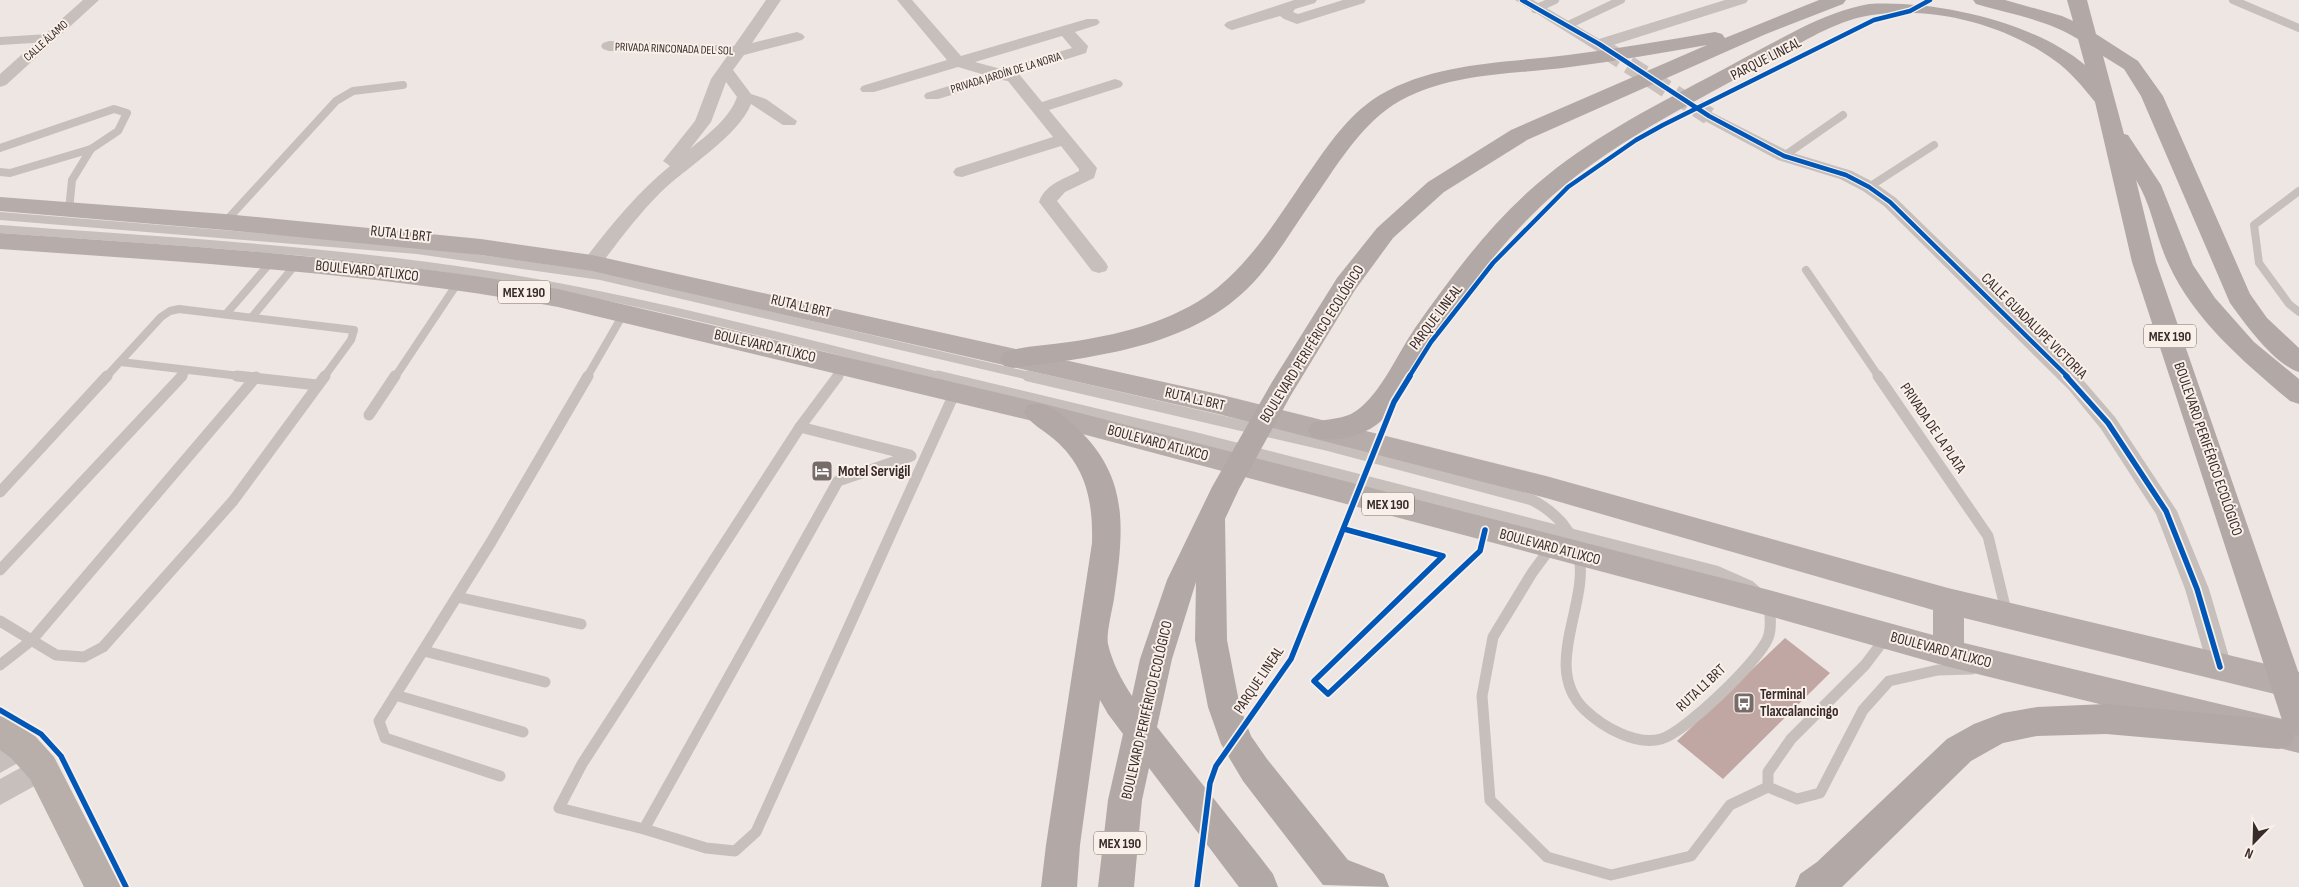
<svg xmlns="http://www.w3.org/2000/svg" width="2299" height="887" viewBox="0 0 2299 887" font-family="'Sofia Sans Condensed',sans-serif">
  <rect width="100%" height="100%" fill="#eee6e3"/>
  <path fill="#c1a7a4" d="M1785,638L1830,673L1723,779L1677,741Z"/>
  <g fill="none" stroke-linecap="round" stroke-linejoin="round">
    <path stroke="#cac1be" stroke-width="18" stroke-dasharray="18 9" stroke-linecap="butt" d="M1606,50L1709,116"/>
    <g stroke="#c7bfbb" stroke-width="8">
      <path d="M2233,0L2299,28"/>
      <path d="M1535,9L1555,0"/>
      <path d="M1566,26L1621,0"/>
      <path d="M0,41L49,38"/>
      <path d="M0,148L114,109L127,113L118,131L91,149L10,173L0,172"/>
      <path d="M1784,156L1843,115"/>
      <path d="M1869,187L1934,145"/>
      <path d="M2299,191L2254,225L2259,263L2289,304L2299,312"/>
      <path d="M69,210L72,180L91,149"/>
      <path d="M0,216L417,250L601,276L1034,377"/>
      <path d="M225,222L336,101L353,91L403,85"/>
      <path d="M0,229C161,241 323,249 483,274C638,298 791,340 943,377"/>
      <path d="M1806,270L1879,377"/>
      <path d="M226,314L271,262"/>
      <path d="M252,317L296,264"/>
      <path d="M121,362L248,377"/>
      <path d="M106,377L161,317L170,311L179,309L354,330L351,340L324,377"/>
      <path d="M181,377L187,370"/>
      <path d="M395,377L459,281"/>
      <path d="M587,377L624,313"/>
      <path d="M837,377L846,365"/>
    </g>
    <g stroke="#c7bfbb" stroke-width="11">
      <path d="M237,376L317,385"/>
      <path d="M838,376L800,427L582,764L559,808L644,829L706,848L735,851L756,832L955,392"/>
      <path d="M938,376L1193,437L1716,571L1750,586L1759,594"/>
      <path d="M1028,376L1330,446L1532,500C1544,506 1553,513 1562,523C1570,533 1577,544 1579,556C1589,605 1541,668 1585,710C1603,727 1636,746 1661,739C1685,732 1759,661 1768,638C1772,628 1770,614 1769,604"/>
      <path d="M1878,376L1988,536L2007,615"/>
      <path d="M369,415L395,376"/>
      <path d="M800,427L910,455"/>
      <path d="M0,492L107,376"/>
      <path d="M1551,547L1532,573L1493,637L1482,696L1490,800L1547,857L1611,875L1691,856L1730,805L1768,787"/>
      <path d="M0,570L182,376"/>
      <path d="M457,597L581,624"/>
      <path d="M0,621L56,655L84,657L103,647L233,501L325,376"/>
      <path d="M1887,636L1865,665L1791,739L1768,772V787L1797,799L1820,793L1863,710L1889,681L1938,670L1972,669"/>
      <path d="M424,651L545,682"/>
      <path d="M0,665L32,640L256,377"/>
      <path d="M395,695L523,732"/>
      <path d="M500,776L385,738L379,721L491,542L588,376"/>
      <path d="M644,829L838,481L911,456"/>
    </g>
    <g fill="#c7bfbb" fill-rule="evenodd">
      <path d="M83,0H99L6,85L0,87V74Z"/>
      <path d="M766,0H781L752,43L797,32L802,34L805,37L802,40L744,55L733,70L751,94L766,99L797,121L795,125H783L751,104C738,137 685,168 660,193C637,216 618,242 599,267L592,269L585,267L583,263L585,259C611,225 637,193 670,166L663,161L695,121L711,79L728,55L609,51L603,49L601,46L603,43L609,41L734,46ZM726,82L737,97C729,119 708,134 690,149L711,122Z"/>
      <path d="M897,0H912L961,56L1087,19H1097L1100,22L1097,25L1075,32L1088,46L1086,53L1019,74L1042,102L1115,79L1121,81L1123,84L1121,87L1049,110L1097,168L1094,178L1065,192L1057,201L1106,263L1108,267L1106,271L1099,273L1092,271L1039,202C1046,183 1063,180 1079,171V169L1061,146L962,177L956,176L953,172L956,168L1053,137L1008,81L1002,80L938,99H926L924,96L926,93L985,75L958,67L874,92H862L860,89L862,86L947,60ZM1062,36L1072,48L1001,69L975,62Z"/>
      <path d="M1294,0H1317L1315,3L1295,9L1293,12L1298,14L1343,0H1366L1364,3L1297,24L1284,19L1280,16L1232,30L1227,28L1224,25L1227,22Z"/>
      <path d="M1515,0H1533L1599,39L1725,0H1748L1746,3L1610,46L1614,50L1612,53H1600Z"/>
      <path d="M1709,111L1790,152L1852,171L1875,183L1896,198L2083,380L2115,417L2177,511L2209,589L2232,667L2229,675L2220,678L2211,675L2208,667L2185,589L2156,514L2101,429L2069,390L1884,206L1863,191L1840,179L1778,160L1703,120L1701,116L1703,112Z"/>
      <path d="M23,735L32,739L36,747L32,755L0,773V747Z"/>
      <path d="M42,756L51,759L55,768L51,777L0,805V779Z"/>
    </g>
    <path fill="#b8afab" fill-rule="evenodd" d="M0,716L12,720L35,736L54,757L121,887H84L30,779L11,758L0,750Z"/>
    <path fill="#b6adaa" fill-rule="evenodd" d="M0,197L225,214L481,239L592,255L1218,394L1546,476L1948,588L2299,672V700L1964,618V643L2299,723V753L1949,667L1769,616L1037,422L558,307C373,273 187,262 0,249V233C187,246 373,257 558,289L1037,402L1769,590L1933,635V610L1546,498L1218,414L592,271L481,255L225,230L0,211Z"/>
    <g fill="#b2a9a6" fill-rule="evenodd">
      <path d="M1819,0H1846L1843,4L1766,34L1527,140L1444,192L1393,238L1355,290L1291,395L1239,489L1225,519L1227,640L1240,707L1251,736L1267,759L1348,860L1384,874L1389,887L1323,885L1243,781L1221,744L1208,707L1195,640L1196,582L1172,659L1157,727L1260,857L1273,874L1278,887H1239L1149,768L1142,800L1134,887H1098L1108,800L1123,734L1108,714L1100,700L1080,845L1077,887H1041L1046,845L1092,543C1093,503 1087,468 1055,440C1045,431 1030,424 1024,412L1027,405C1044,400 1058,411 1070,422C1131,473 1124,529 1114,599C1112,611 1106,634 1108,644C1112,662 1122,681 1132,696L1140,659L1167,580L1212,487L1272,382L1337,278L1377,228L1428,182L1511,130L1707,45C1661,53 1616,61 1570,67C1511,75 1446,72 1393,105C1357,129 1335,169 1310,204C1290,233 1272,264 1247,289C1186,348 1094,357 1013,368L1004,366L1000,359L1004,352C1025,346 1047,345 1069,342C1117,335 1164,324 1205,297C1252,265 1283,209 1315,164C1333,138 1352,112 1380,95C1436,62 1505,63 1568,55C1617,49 1666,40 1715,32L1722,34L1725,38Z"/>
      <path d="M1973,0H2005L2062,16L2073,21L2067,0H2087L2096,34L2138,61L2163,96L2250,294L2267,318L2299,348V372C2275,365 2245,324 2230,303L2141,96L2124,69L2103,56L2124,134L2128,135L2161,185L2193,265L2215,298L2254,342L2299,379V404L2290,401C2245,363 2194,320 2169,265C2156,239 2152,205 2136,180L2156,262L2299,674V736L2295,734L2291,745L2279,749L2106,734L2037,736L2003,743L1971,761L1842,887H1795L1800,874L1817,862L1947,739L1974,724L2003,713L2037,707L2106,704L2282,720L2132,262L2095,102C2082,86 2070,71 2054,60C2004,24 1933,6 1872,15C1833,20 1790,50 1756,68C1676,112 1593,152 1528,219C1487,260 1453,310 1421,359C1408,379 1399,404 1381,421C1365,436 1333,444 1312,437L1308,430L1312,423C1327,418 1343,420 1356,411C1380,395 1398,353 1415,328C1451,277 1489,225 1537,184C1588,140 1648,109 1707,78C1739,61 1770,44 1801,28C1823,17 1846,8 1869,4C1936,0 2034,22 2085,65L2078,39C2048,20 2010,14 1976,4Z"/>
    </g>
    <g stroke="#faf0ea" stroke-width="7">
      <g id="cycleway-far1">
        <path d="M1522,0L1599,44L1709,116L1784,156L1846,175L1869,187L1890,202L2068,377"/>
        <path d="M1409,377L1431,342L1493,263L1568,187L1636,140L1663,125L1874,20L1910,11L1930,0"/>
      </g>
    </g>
    <g stroke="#faf0ea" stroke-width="9">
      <g id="cycleway">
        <path d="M2066,376L2108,423L2166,511L2197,589L2220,667"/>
        <path d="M1344,529L1443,556L1314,681L1328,694L1480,551L1485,530"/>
        <path d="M0,710L41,734L61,756L126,887"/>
        <path d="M1197,887L1210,783L1216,766L1291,659L1394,402L1410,376"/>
      </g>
    </g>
    <use href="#cycleway-far1" stroke="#0057b8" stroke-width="4.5"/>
    <use href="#cycleway" stroke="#0057b8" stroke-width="5.5"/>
  </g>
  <defs>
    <g id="hotel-square" transform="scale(1.125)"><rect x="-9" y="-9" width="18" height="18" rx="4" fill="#786c6a" stroke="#faf0ea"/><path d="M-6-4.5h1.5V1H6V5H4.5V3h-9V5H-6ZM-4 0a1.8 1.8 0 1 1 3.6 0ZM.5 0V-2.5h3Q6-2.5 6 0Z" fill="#fff"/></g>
    <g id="bus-square" transform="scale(1.125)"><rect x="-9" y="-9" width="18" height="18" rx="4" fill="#786c6a" stroke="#faf0ea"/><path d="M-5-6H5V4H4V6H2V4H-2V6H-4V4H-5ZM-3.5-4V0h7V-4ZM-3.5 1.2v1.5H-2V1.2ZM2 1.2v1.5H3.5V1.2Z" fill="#fff"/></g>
  </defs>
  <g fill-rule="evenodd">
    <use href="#hotel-square" x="822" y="471"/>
    <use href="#bus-square" x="1744" y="703"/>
  </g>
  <g text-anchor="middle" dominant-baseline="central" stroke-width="4" stroke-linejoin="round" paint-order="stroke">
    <g font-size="12" fill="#382b29" stroke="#faf0ea">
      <text transform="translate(46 41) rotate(-42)">CALLE ÁLAMO</text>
      <text transform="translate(674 49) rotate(2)">PRIVADA RINCONADA DEL SOL</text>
      <text transform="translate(1006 73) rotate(-17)">PRIVADA JARDÍN DE LA NORIA</text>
    </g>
    <g fill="#faf0ea" stroke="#726663" stroke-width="1">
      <rect x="498" y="280.5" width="52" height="23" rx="4"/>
      <rect x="2144" y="324.5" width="52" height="23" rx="4"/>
      <rect x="1362" y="492.5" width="52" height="23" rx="4"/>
      <rect x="1094" y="831.5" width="52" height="23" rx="4"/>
    </g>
    <g font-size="14" font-weight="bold" fill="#382b29">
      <text x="524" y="292">MEX 190</text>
      <text x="2170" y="336">MEX 190</text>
      <text x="1388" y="504">MEX 190</text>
      <text x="1120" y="843">MEX 190</text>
    </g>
    <g font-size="15" fill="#382b29" stroke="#faf0ea">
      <text transform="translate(1766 59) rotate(-27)">PARQUE LINEAL</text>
      <text transform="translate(401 234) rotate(6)">RUTA L1 BRT</text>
      <text transform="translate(367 271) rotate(6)">BOULEVARD ATLIXCO</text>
      <text transform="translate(801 306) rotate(13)">RUTA L1 BRT</text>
      <text transform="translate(1436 317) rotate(-53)">PARQUE LINEAL</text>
      <text transform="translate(2034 326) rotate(45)">CALLE GUADALUPE VICTORIA</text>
      <text transform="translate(1312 344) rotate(-58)">BOULEVARD PERIFÉRICO ECOLÓGICO</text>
      <text transform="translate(765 346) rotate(13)">BOULEVARD ATLIXCO</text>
      <text transform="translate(1195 399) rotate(13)">RUTA L1 BRT</text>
      <text transform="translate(1933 428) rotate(56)">PRIVADA DE LA PLATA</text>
      <text transform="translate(1158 443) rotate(15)">BOULEVARD ATLIXCO</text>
      <text transform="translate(2208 449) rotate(71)">BOULEVARD PERIFÉRICO ECOLÓGICO</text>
      <text transform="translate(1550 547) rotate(15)">BOULEVARD ATLIXCO</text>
      <text transform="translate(1941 650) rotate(15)">BOULEVARD ATLIXCO</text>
      <text transform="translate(1259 680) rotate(-56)">PARQUE LINEAL</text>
      <text transform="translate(1701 688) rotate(-43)">RUTA L1 BRT</text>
      <text transform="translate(1147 710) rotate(-77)">BOULEVARD PERIFÉRICO ECOLÓGICO</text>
    </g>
    <g font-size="15" font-weight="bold" fill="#382b29" stroke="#faf0ea" text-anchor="start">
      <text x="838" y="471">Motel Servigil</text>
      <text x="1760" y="694">Terminal<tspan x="1760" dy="17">Tlaxcalancingo</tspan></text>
    </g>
  </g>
  <g transform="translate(2254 842) rotate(203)" stroke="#faf0ea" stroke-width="4" paint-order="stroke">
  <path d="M0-4L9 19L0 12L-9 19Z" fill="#382b29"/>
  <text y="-8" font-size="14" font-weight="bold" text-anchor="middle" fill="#382b29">N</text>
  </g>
</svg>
